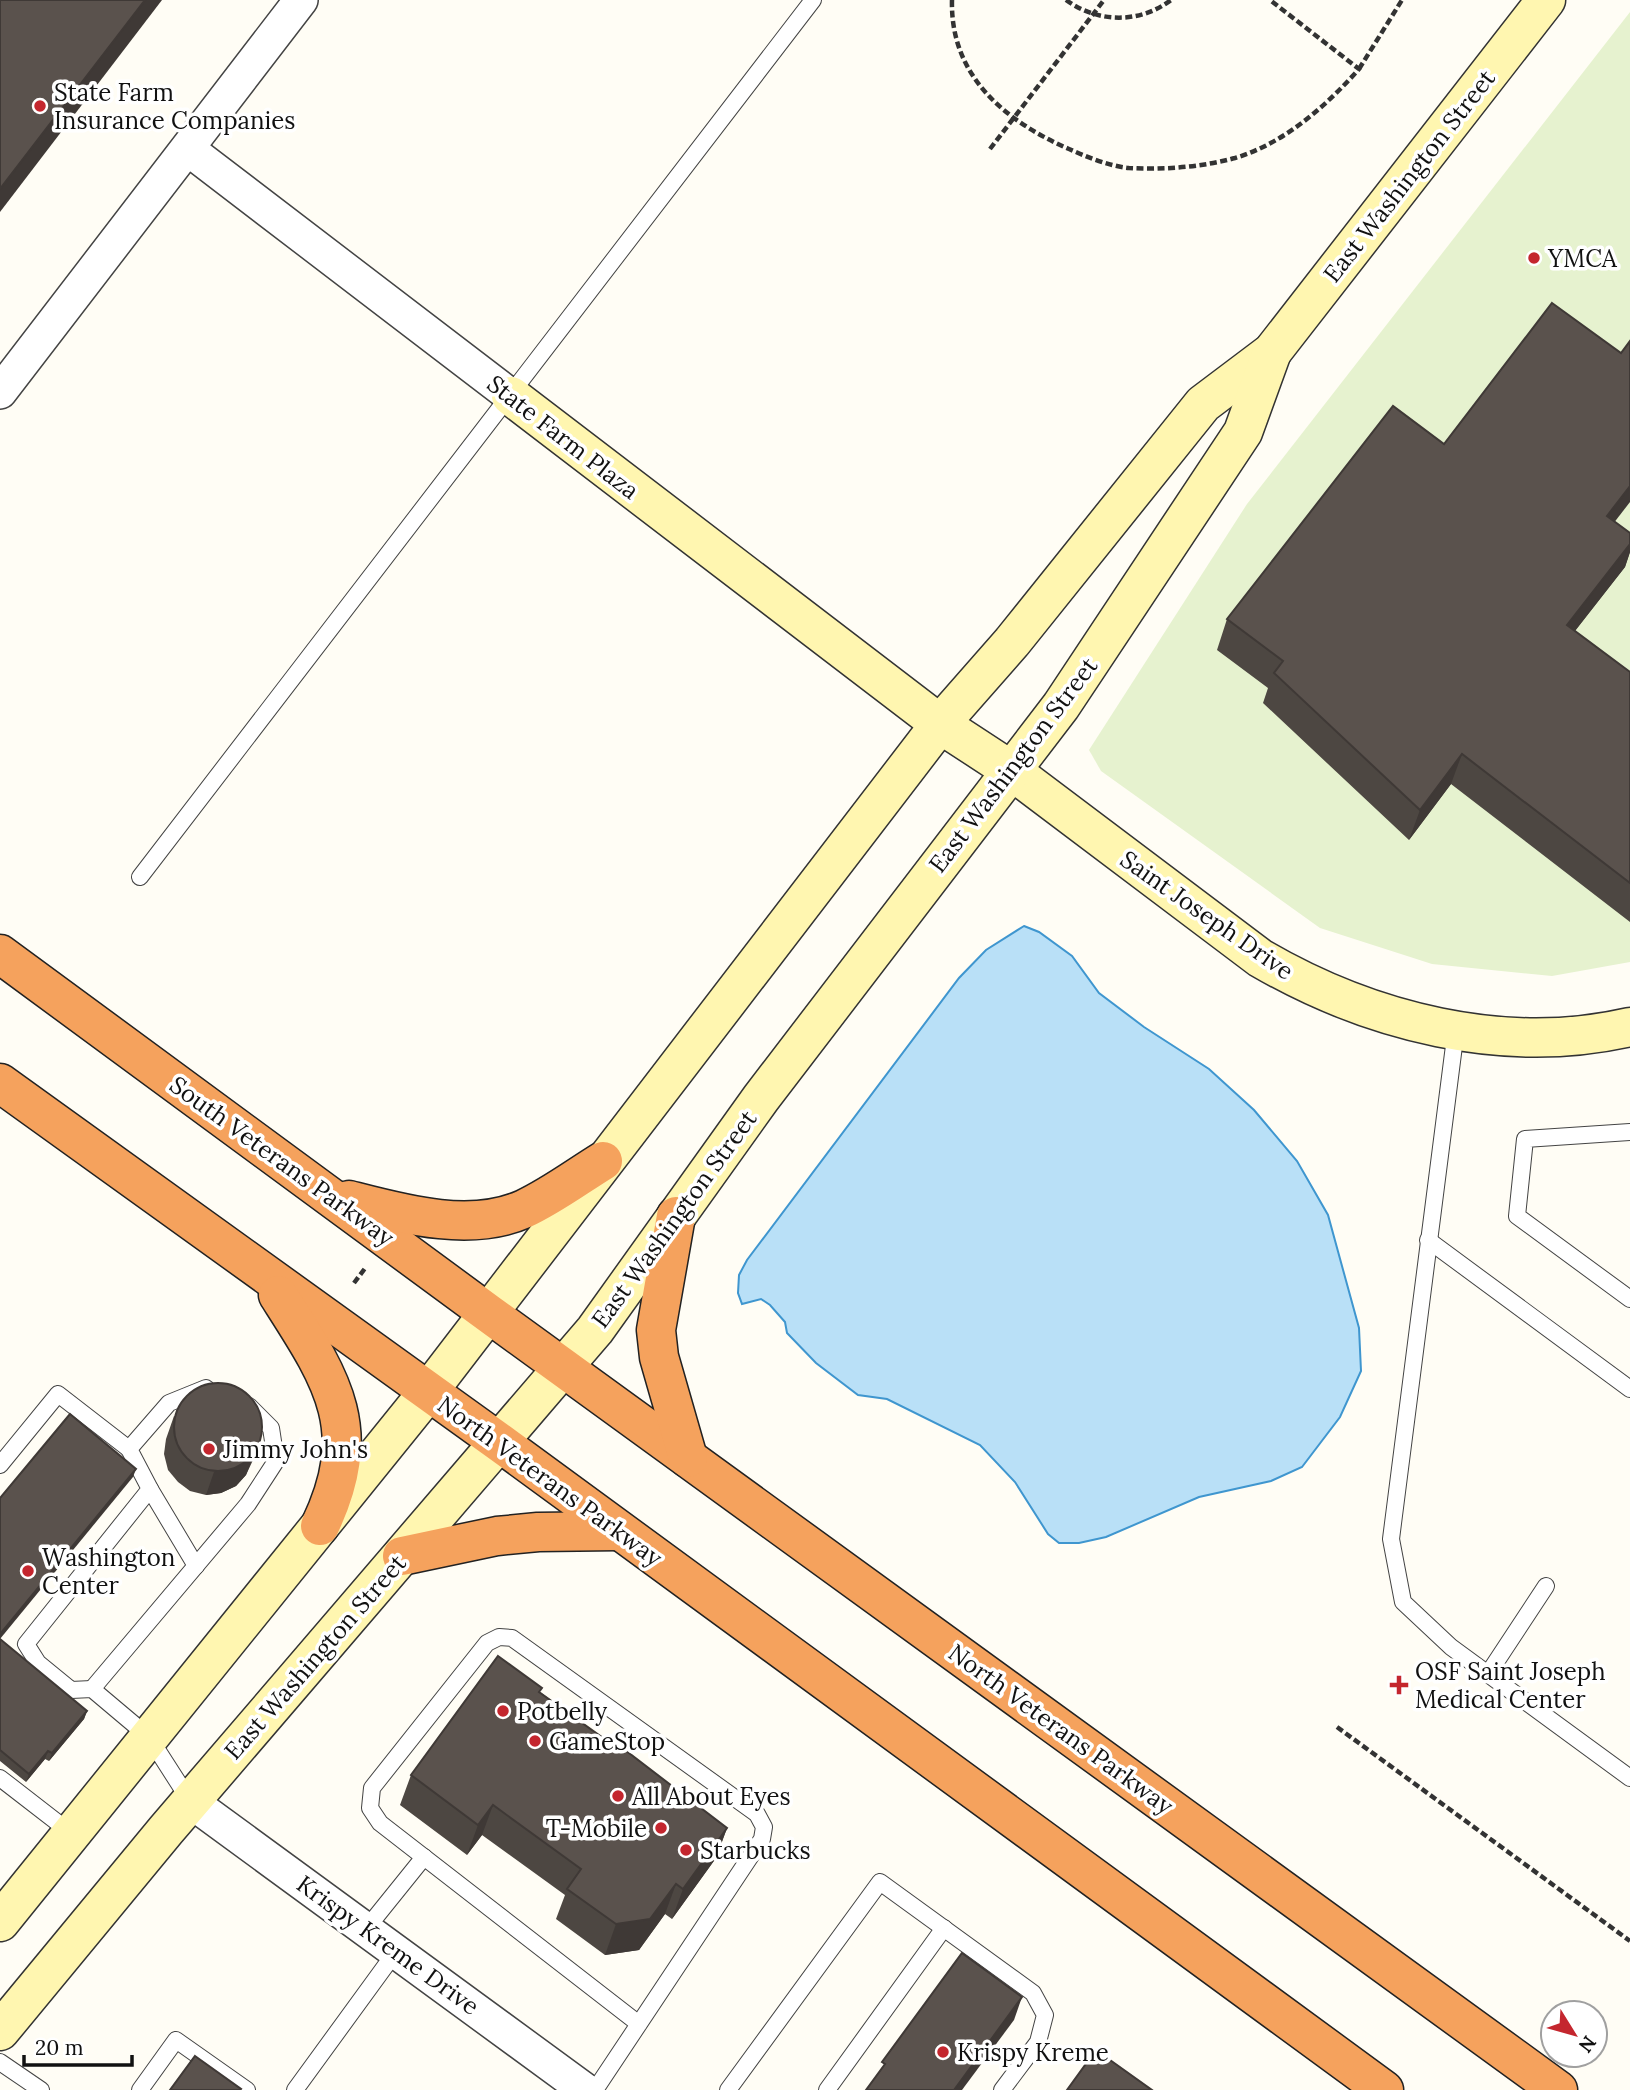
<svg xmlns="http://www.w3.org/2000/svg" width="1630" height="2090" viewBox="0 0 1630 2090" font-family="Lora,serif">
  <rect width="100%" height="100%" fill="#fffdf5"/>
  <path fill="#e6f2cf" d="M1630,12V962L1552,976L1432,964L1320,928L1101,771L1089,750L1247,504Z"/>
  <path fill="#b9e0f7" stroke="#3f96cf" stroke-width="2" d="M1024,926L1039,932L1072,956L1099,993L1144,1027L1209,1069L1254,1110L1297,1161L1328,1215L1359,1328L1361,1371L1340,1417L1302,1467L1271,1481L1199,1497L1106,1537L1079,1543H1059L1048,1534L1015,1482L980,1445L887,1399L858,1395L816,1363L787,1333L785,1322L770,1305L761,1299L742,1304L738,1293L739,1275L747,1260L959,978L986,950Z"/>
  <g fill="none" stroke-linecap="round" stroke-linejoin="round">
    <g stroke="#444" stroke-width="18">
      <g id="lane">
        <path d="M140,877L813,0"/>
        <path d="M1456,1030L1391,1539L1403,1602L1451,1647L1630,1778"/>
        <path d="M1630,1132L1525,1139L1517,1216L1630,1299"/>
        <path d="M1428,1240L1630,1389"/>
        <path d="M0,1465L58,1394L129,1449"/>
        <path d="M150,1489L196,1566"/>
        <path d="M1488,1674L1546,1586"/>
        <path d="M92,1689L248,1504L276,1461L271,1428L249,1406"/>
        <path d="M0,1778L71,1833"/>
        <path d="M190,1801L149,1737L92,1689L71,1690L38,1663L26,1644L150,1489L129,1449L169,1403L206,1388"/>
        <path d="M366,1929L424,1857"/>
        <path d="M0,2062L41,2090"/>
        <path d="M140,2090L176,2040L247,2090"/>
        <path d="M295,2090L397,1950"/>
        <path d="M595,2090L762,1839L764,1827L757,1814L512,1638L499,1637L487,1643L372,1788L370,1808L380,1823L639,2024"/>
        <path d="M728,2090L880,1882L1033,1993L1045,2015L1038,2042L1002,2090"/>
        <path d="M827,2090L944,1928"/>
      </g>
    </g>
    <g stroke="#444" stroke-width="36">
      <g id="street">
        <path d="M188,149L511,396"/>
        <path d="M0,392L301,0"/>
        <path d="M190,1801L585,2090"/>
      </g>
    </g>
    <g stroke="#333" stroke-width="41">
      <g id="secondary">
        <path d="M511,396L940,724L1012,771L1260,958C1370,1022 1504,1056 1630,1027"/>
        <path d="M0,1922L428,1392L940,724L1012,642L1203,404L1272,352L1546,0"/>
        <path d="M0,2031L166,1830L595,1330L761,1098L1061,706L1243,432L1272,352"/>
      </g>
    </g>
    <g stroke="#222" stroke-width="41">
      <g id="highway">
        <path d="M0,954L488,1313L1558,2090"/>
        <path d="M0,1083L499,1442L1384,2090"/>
        <path d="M349,1200C403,1214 470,1233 524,1209C552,1196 577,1177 603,1161"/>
        <path d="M676,1216L656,1330L659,1357L688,1458"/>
        <path d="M278,1295C331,1378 367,1428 320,1526"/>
        <path d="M402,1556L497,1536L538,1532L618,1531"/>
      </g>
    </g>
    <g stroke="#333" stroke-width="4.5" stroke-dasharray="7 3.5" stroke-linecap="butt">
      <path d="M952,0C950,76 1005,121 1069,149C1087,157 1109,166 1129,168C1164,170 1202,167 1235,158C1285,143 1326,106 1359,69L1270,0"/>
      <path d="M1066,0C1098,23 1139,24 1171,0"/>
      <path d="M1359,69L1402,0"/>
      <path d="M990,149L1104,0"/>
      <path d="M354,1283L366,1267"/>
      <path d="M1337,1727L1630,1941"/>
    </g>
    <use href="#lane" stroke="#fff" stroke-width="16"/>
    <use href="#street" stroke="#fff" stroke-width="33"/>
    <use href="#secondary" stroke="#fff6b0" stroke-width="38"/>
    <use href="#highway" stroke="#f5a25d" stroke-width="38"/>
  </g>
  <g fill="#4d4742">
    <path d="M1444,444L1615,522L1630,533V552L1625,567L1575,631L1630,672V922L1451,784L1409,840L1263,703L1268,688L1217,650L1227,619Z"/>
    <path d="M174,1416L253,1460L246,1475L236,1486L221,1493L206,1495L190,1491L178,1482L168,1470L164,1454L166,1439Z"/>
    <path d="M0,1639L87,1711L84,1719L49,1761L45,1759L26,1782L0,1761Z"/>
    <path d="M540,1692L727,1828L716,1858L672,1919L665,1914L639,1950L605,1955L556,1919L565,1895L482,1835L467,1855L400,1805L411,1775Z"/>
  </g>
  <g fill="#3f3936">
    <path d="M145,0H162L0,212V189Z"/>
    <path d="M1630,486V502L1596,546L1607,516Z"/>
    <path d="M1630,544V552L1625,567L1556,655L1567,625Z"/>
    <path d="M1462,754L1451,784L1409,840L1420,810Z"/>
    <path d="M261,1437L246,1475L236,1486L221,1493L206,1495L214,1472Z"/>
    <path d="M136,1469L133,1477L0,1639V1634Z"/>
    <path d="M87,1711L84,1719L49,1761L52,1753Z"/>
    <path d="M48,1751L45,1759L26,1782L29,1774Z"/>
    <path d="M493,1805L482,1835L467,1855L478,1825Z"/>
    <path d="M727,1828L716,1858L672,1919L683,1889Z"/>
    <path d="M676,1884L665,1914L639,1950L605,1955L616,1924Z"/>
    <path d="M1022,1997L1014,2020L962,2090H954Z"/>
  </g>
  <g fill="#5a524d" stroke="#3f3936" stroke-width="2">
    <path d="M0,0H145L0,189Z"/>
    <path d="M1552,303L1621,353L1630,341V486L1607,516L1630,533V544L1567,625L1630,672V883L1462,754L1420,810L1274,673L1283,661L1227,619L1393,406L1444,444Z"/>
    <circle cx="218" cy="1427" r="44"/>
    <path d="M70,1414L136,1469L0,1634V1498Z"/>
    <path d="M0,1639L87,1711L52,1753L48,1751L29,1774L0,1750Z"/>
    <path d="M498,1656L542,1688L539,1692L606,1740L608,1737L727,1828L683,1889L676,1884L650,1919L616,1924L567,1889L581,1869L493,1805L478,1825L411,1775Z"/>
    <path d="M962,1953L1022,1997L954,2090H866L885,2064L882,2062Z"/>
    <path d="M1096,2050L1152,2090H1067Z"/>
    <path d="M195,2056L241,2089L240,2090H170Z"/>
  </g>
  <g fill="#c4262e" stroke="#fff" stroke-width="2.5">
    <circle cx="40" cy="106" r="7"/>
    <circle cx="1534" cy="258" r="7"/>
    <circle cx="209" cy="1449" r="7"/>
    <circle cx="28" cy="1571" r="7"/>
    <path d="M1395.5 1674.5h7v7h7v7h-7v7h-7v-7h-7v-7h7z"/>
    <circle cx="503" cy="1711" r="7"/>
    <circle cx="535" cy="1741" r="7"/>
    <circle cx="618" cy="1796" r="7"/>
    <circle cx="661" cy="1828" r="7"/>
    <circle cx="686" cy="1850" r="7"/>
    <circle cx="943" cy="2052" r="7"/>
  </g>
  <g text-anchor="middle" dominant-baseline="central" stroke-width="7" stroke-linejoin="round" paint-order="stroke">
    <g font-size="24" fill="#111" stroke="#fff" text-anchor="start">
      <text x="54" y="92">State Farm<tspan x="54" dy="28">Insurance Companies</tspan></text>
      <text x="1548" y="258">YMCA</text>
      <text x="223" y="1449">Jimmy John's</text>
      <text x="42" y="1557">Washington<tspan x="42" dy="28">Center</tspan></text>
      <text x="1415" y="1671">OSF Saint Joseph<tspan x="1415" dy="28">Medical Center</tspan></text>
      <text x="517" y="1711">Potbelly</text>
      <text x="549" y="1741">GameStop</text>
      <text x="632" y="1796">All About Eyes</text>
      <text x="647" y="1828" text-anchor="end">T-Mobile</text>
      <text x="700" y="1850">Starbucks</text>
      <text x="957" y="2052">Krispy Kreme</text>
    </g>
    <g font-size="24" fill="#111" stroke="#fff">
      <text transform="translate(1409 176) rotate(-52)">East Washington Street</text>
      <text transform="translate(563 437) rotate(38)">State Farm Plaza</text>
      <text transform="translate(1013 765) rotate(-53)">East Washington Street</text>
      <text transform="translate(1207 915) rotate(35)">Saint Joseph Drive</text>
      <text transform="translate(282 1161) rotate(36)">South Veterans Parkway</text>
      <text transform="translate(674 1219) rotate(-54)">East Washington Street</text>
      <text transform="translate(550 1481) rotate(36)">North Veterans Parkway</text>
      <text transform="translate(315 1657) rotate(-49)">East Washington Street</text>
      <text transform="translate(1061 1729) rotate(36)">North Veterans Parkway</text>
      <text transform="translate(388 1945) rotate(36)">Krispy Kreme Drive</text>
    </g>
  </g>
  <g transform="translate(1574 2034) rotate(127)"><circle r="33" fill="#ffffff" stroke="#a0a0a0" stroke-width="2"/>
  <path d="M0-5L12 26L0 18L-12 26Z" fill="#c4262e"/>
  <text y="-10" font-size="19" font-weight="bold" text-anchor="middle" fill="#111111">N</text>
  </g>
  <path d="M24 2055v10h108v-10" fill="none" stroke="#111111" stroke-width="3.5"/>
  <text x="35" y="2055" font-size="21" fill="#111111" stroke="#ffffff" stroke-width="5" paint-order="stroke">20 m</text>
</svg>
